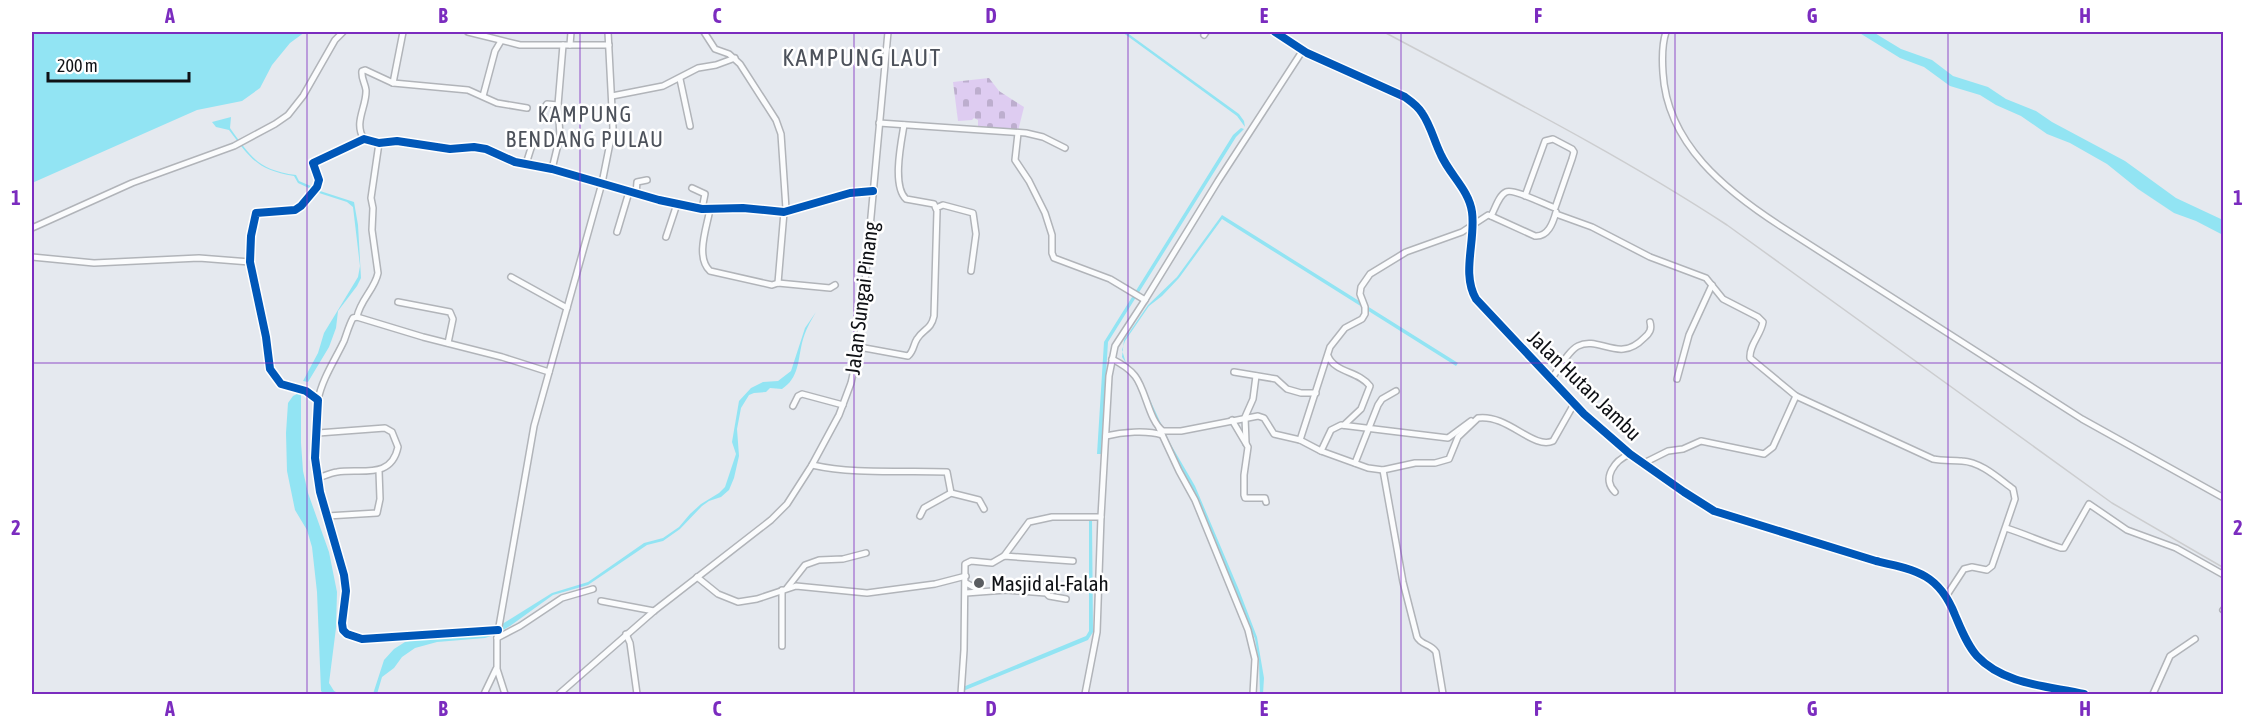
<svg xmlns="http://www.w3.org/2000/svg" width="2255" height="726" viewBox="0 0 2255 726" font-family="'Asap Condensed',sans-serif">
  <defs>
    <pattern id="cemetery-stones" width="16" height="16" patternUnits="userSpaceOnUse" patternTransform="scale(1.5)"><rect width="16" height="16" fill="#deccf1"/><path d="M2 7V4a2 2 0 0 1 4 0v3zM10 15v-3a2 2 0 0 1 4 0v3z" fill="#bdaece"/></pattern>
  </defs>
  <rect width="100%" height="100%" fill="#e5e9ef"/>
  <path fill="url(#cemetery-stones)" d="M989,78L999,91L1024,107L1018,131L978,126V120L974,118L972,120L958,121L953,82Z"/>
  <g fill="#92e4f3">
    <path d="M32,32H305L290,43L272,65L260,88L242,101L197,110L32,183Z"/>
    <path d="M1122,32H1126L1239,114L1244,121L1245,127L1237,116Z"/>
    <path d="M1858,32H1873L1901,49L1932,60L1953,76L1988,87L2006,99L2036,111L2052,122L2125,161L2176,198L2223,220V235L2196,221L2174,213L2138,189L2107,164L2070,143L2047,134L2021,116L1996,105L1980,95L1950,86L1924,67L1900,58Z"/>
    <path d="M231,117L230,128C251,157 258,170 296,175L299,181L313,187L311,189L298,183L294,176C257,170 251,159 229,130L216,127L212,122Z"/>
    <path d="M1241,128L1244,129L1236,137L1108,342L1101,454H1097L1104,342L1233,135Z"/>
    <path d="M317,190L354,202L358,225L361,278L357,286L338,311L336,328L329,347L308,382L303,381L318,353L324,333L358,277L360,266L353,207L347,202L316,192Z"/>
    <path d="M1222,215L1458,363L1456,366L1222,219L1179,278L1162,296L1149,306L1125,341L1122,350L1126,363L1138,374L1170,443L1195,486L1239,590L1257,637L1264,678L1263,694H1260L1259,662L1255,639L1236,591L1193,491L1178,467L1145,391L1122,357L1124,340L1148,305L1177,277Z"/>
    <path d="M816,312C810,322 805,331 802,343C798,360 799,378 782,389L770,388L766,392L754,393L749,395L741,408L737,429L739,456L734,478L729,490L721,497L709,501L702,506L680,529L663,541L647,545L588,585L553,595L510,626L494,635L485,638L437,642L415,648L402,657L394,668L382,677L377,694H373L384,660L394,649L405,642L427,637H458L491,631L552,593L588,582L644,543L663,538L679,527L690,514L701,504L719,493L725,487L736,454L732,442L739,401L751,388L763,382L778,381L791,371L805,328Z"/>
    <path d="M301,392V443L303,471L308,493L329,552L337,592L336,628L329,683L334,691L340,694H324L321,691L317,592L312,547L307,530L295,510L287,471L286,433L288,403L293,396Z"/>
    <path d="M1092,519L1093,632L1088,640L963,691V687L1086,636L1089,631V520Z"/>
  </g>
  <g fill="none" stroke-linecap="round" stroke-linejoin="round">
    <g stroke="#b1b4b9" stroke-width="8">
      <g id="minor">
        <path d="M468,32L520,45H609"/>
        <path d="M704,32L715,49L729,54L740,64L776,120L781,134L786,209L784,212L778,283"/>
        <path d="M1275,32L1307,53L1405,97C1412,102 1418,106 1422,113C1431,126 1434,141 1441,155C1450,175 1469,190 1472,212C1476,241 1461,273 1476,299L1584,414L1630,454L1684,492L1714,511L1876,561C1916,570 1939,574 1955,615C1961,629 1967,645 1977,656C2004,685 2049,686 2084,694"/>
        <path d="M1666,32C1662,44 1662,59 1663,73C1667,144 1726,191 1782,227L2082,419L2224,498"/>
        <path d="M1204,35L1206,32"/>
        <path d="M570,45L571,32"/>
        <path d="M680,79L690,126"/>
        <path d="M393,83L403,32"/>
        <path d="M483,96L495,51L501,41"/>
        <path d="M612,96L663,86L698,68L716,65L735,58"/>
        <path d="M545,107L547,104L558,105"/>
        <path d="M879,123L1026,133L1043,137L1065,148"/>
        <path d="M1018,133L1015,160L1029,181L1045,213L1052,235V253L1054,258L1110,279L1145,300"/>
        <path d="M364,139C353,123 367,106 366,90C365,83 361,78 362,71L365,70L393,83L468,90L497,103L527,108"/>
        <path d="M526,164L532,145"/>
        <path d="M552,169L560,136L558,105L563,45"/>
        <path d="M692,188L705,194L702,209"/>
        <path d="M636,194L637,182L647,180"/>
        <path d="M936,208L943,205L973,213L976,234L971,271"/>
        <path d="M710,209C707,227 695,257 710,271L772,285L778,283L830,288L835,285"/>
        <path d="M1556,214L1592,227L1650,257L1706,278L1723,299L1758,317L1763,322C1761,335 1749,345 1750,358L1796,396L1933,459C1943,461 1952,460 1962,461C1981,462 1998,478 2013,489L2015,499L1992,566L1987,570L1972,567L1964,569L1947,595"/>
        <path d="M1491,216L1535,236C1548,237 1553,223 1556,212"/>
        <path d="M32,228L132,183L234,146L275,124L288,115L303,96L335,40L343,32"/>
        <path d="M617,232L629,192"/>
        <path d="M666,237L677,204"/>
        <path d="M32,257L94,263L199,258L250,262"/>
        <path d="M511,277L567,308"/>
        <path d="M398,302L450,312L453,319L448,343"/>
        <path d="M357,317L423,337L502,357L549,372"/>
        <path d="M859,347L908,356C914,351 913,345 917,339C923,329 931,330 934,316L937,211L934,204L906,199C892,186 901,143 904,125"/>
        <path d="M1328,356C1335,373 1359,371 1370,386L1361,409L1344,425"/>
        <path d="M1112,359C1120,363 1129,368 1135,376C1146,390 1149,421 1163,431H1181L1258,416L1264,418L1274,434L1300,440L1321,451L1368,468L1383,470L1415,463H1435L1449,459L1458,437L1478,418C1508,414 1533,450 1553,441L1574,404"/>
        <path d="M1234,372L1276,379L1287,389L1301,393H1316"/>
        <path d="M1552,378C1559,369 1568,351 1578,346C1599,335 1619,364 1644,338C1650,333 1652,329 1650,322"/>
        <path d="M1677,379L1689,335L1712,285"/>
        <path d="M318,400C322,379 335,360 344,341C347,333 349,325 353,318L357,317C360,300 375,289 378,273L372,230L373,208L371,198L379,143"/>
        <path d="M793,406L798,396L802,394L843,405"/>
        <path d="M1232,420L1248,447L1244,475V495L1245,498H1265L1266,502"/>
        <path d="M1159,428L1179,471L1195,500L1248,630L1255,659L1253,694"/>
        <path d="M318,433L385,428L392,432L398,447C391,480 361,468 337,472C330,473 324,476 318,478"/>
        <path d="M1106,436C1122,432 1147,430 1162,435"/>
        <path d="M1300,440L1330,347L1345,328L1362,319L1365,314V307L1360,294L1361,287L1370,274L1406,252L1462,232L1488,215L1491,216C1495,209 1499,195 1506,192C1513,188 1546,205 1555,208L1572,159L1574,152L1572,149L1553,139L1545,141L1525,196"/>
        <path d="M1246,443L1245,417L1253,399L1256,376"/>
        <path d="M1321,451L1331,430L1341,425L1448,438L1471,421"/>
        <path d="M1355,463L1378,405L1382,399L1396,391"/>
        <path d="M1642,464L1668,451L1683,449L1701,441L1764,454L1773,447L1796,396"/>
        <path d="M812,465C857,475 901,470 947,472L951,493"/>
        <path d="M1383,470L1403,582L1417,637C1421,645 1431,644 1436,652L1443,694"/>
        <path d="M1615,492C1601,478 1615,460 1630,454"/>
        <path d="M327,516L377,513L380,499L379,471"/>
        <path d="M920,516L924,508L951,493L979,500L984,509"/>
        <path d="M2006,528C2025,534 2042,542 2061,548H2064L2089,504L2127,530L2176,548L2224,575"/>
        <path d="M1004,556L1029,522L1052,517H1101"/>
        <path d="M697,577L718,594L738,602L757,599L796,586L867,593L935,584L966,576"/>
        <path d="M966,583L981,591"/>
        <path d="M787,588L805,565L819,560L843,559L866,553"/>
        <path d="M782,590V646"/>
        <path d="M966,593L1006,590L1046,593L1049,596L1066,599"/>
        <path d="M601,601L654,611"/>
        <path d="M2223,610L2224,609"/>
        <path d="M498,630L362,639L347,634L343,630L342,623L346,591L344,575L320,492L315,458L318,400L306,391L281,384L270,369L266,337L250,262L251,236L256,213L295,210L301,206L317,187L319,180L313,163L364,139L379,143L397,141L450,149L474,147L486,149L515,162L552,169L659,200L702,209L743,208L784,212L850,193L873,191"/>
        <path d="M626,634L630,643L637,694"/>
        <path d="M497,638L520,626L562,598L593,589"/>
        <path d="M484,694L496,669"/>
        <path d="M505,694L497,669V638L534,426L602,183L613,128L608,32"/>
        <path d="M559,694L654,611L771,520L787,504L812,465L839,415L851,383L859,347L888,32"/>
        <path d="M961,694L964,650L965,564L971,561L992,563L1004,556L1073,561"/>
        <path d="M1085,694L1097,632L1101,517L1109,376L1115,346L1145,300L1218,181L1303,50"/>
        <path d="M2153,694L2170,656L2195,639"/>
      </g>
    </g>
    <use href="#minor" stroke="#fbfcfd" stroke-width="5"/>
    <path stroke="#cccdcf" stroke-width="1.5" d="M1384,32C1500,94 1617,153 1727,225L2112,503L2224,568"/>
    <g stroke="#fff" stroke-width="11">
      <g id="cycleway">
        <path d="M1275,32L1307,53L1405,97C1412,102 1418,106 1422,113C1431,126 1434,141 1441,155C1450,175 1469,190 1472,212C1476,241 1461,273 1476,299L1584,414L1630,454L1684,492L1714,511L1876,561C1916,570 1939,574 1955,615C1961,629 1967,645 1977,656C2004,685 2049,686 2084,694"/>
        <path d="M498,630L362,639L347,634L343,630L342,623L346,591L344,575L320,492L315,458L318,400L306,391L281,384L270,369L266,337L250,262L251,236L256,213L295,210L301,206L317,187L319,180L313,163L364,139L379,143L397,141L450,149L474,147L486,149L515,162L552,169L659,200L702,209L743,208L784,212L850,193L873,191"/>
      </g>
    </g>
    <use href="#cycleway" stroke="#0057b8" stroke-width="8"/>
  </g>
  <path fill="none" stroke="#7b2cbf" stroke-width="1.5" stroke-opacity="0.55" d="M307,32V694M580,32V694M854,32V694M1128,32V694M1401,32V694M1675,32V694M1948,32V694M32,363H2224"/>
  <circle fill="#5a5d61" stroke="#fff" stroke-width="2" cx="979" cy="583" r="6"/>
  <g text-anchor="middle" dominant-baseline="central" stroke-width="5" stroke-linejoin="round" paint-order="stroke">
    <g font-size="21" fill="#0f1115" stroke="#fff">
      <text transform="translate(861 298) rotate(-83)">Jalan Sungai Pinang</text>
      <text transform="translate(1585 385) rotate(44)">Jalan Hutan Jambu</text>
    </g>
    <g font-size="21" fill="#0f1115" stroke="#fff" text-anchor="start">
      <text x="991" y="583">Masjid al-Falah</text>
    </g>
    <g font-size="22" letter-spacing="1.5" fill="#4d525b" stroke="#fff">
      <text x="585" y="114">KAMPUNG<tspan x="585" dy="25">BENDANG PULAU</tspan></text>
    </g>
    <g font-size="24" letter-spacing="1.5" fill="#4d525b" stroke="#fff">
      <text x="862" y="57">KAMPUNG LAUT</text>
    </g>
  </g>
  <rect width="2255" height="726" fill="none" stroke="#ffffff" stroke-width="66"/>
  <path d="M48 72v9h141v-9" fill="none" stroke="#0f1115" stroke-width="3"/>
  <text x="57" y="72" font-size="18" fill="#0f1115" stroke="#ffffff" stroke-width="4.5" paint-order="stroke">200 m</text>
  <rect x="33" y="33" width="2189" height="660" fill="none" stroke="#7b2cbf" stroke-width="2"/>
  <g font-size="20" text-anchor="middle" font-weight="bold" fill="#7b2cbf">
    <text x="170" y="23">A</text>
    <text x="443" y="23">B</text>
    <text x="717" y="23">C</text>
    <text x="991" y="23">D</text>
    <text x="1264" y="23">E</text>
    <text x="1538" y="23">F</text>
    <text x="1812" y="23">G</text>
    <text x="2085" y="23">H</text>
    <text x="16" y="205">1</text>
    <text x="2238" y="205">1</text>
    <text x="16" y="535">2</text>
    <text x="2238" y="535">2</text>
    <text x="170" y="716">A</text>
    <text x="443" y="716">B</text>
    <text x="717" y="716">C</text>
    <text x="991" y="716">D</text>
    <text x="1264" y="716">E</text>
    <text x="1538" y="716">F</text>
    <text x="1812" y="716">G</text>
    <text x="2085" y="716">H</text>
  </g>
</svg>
